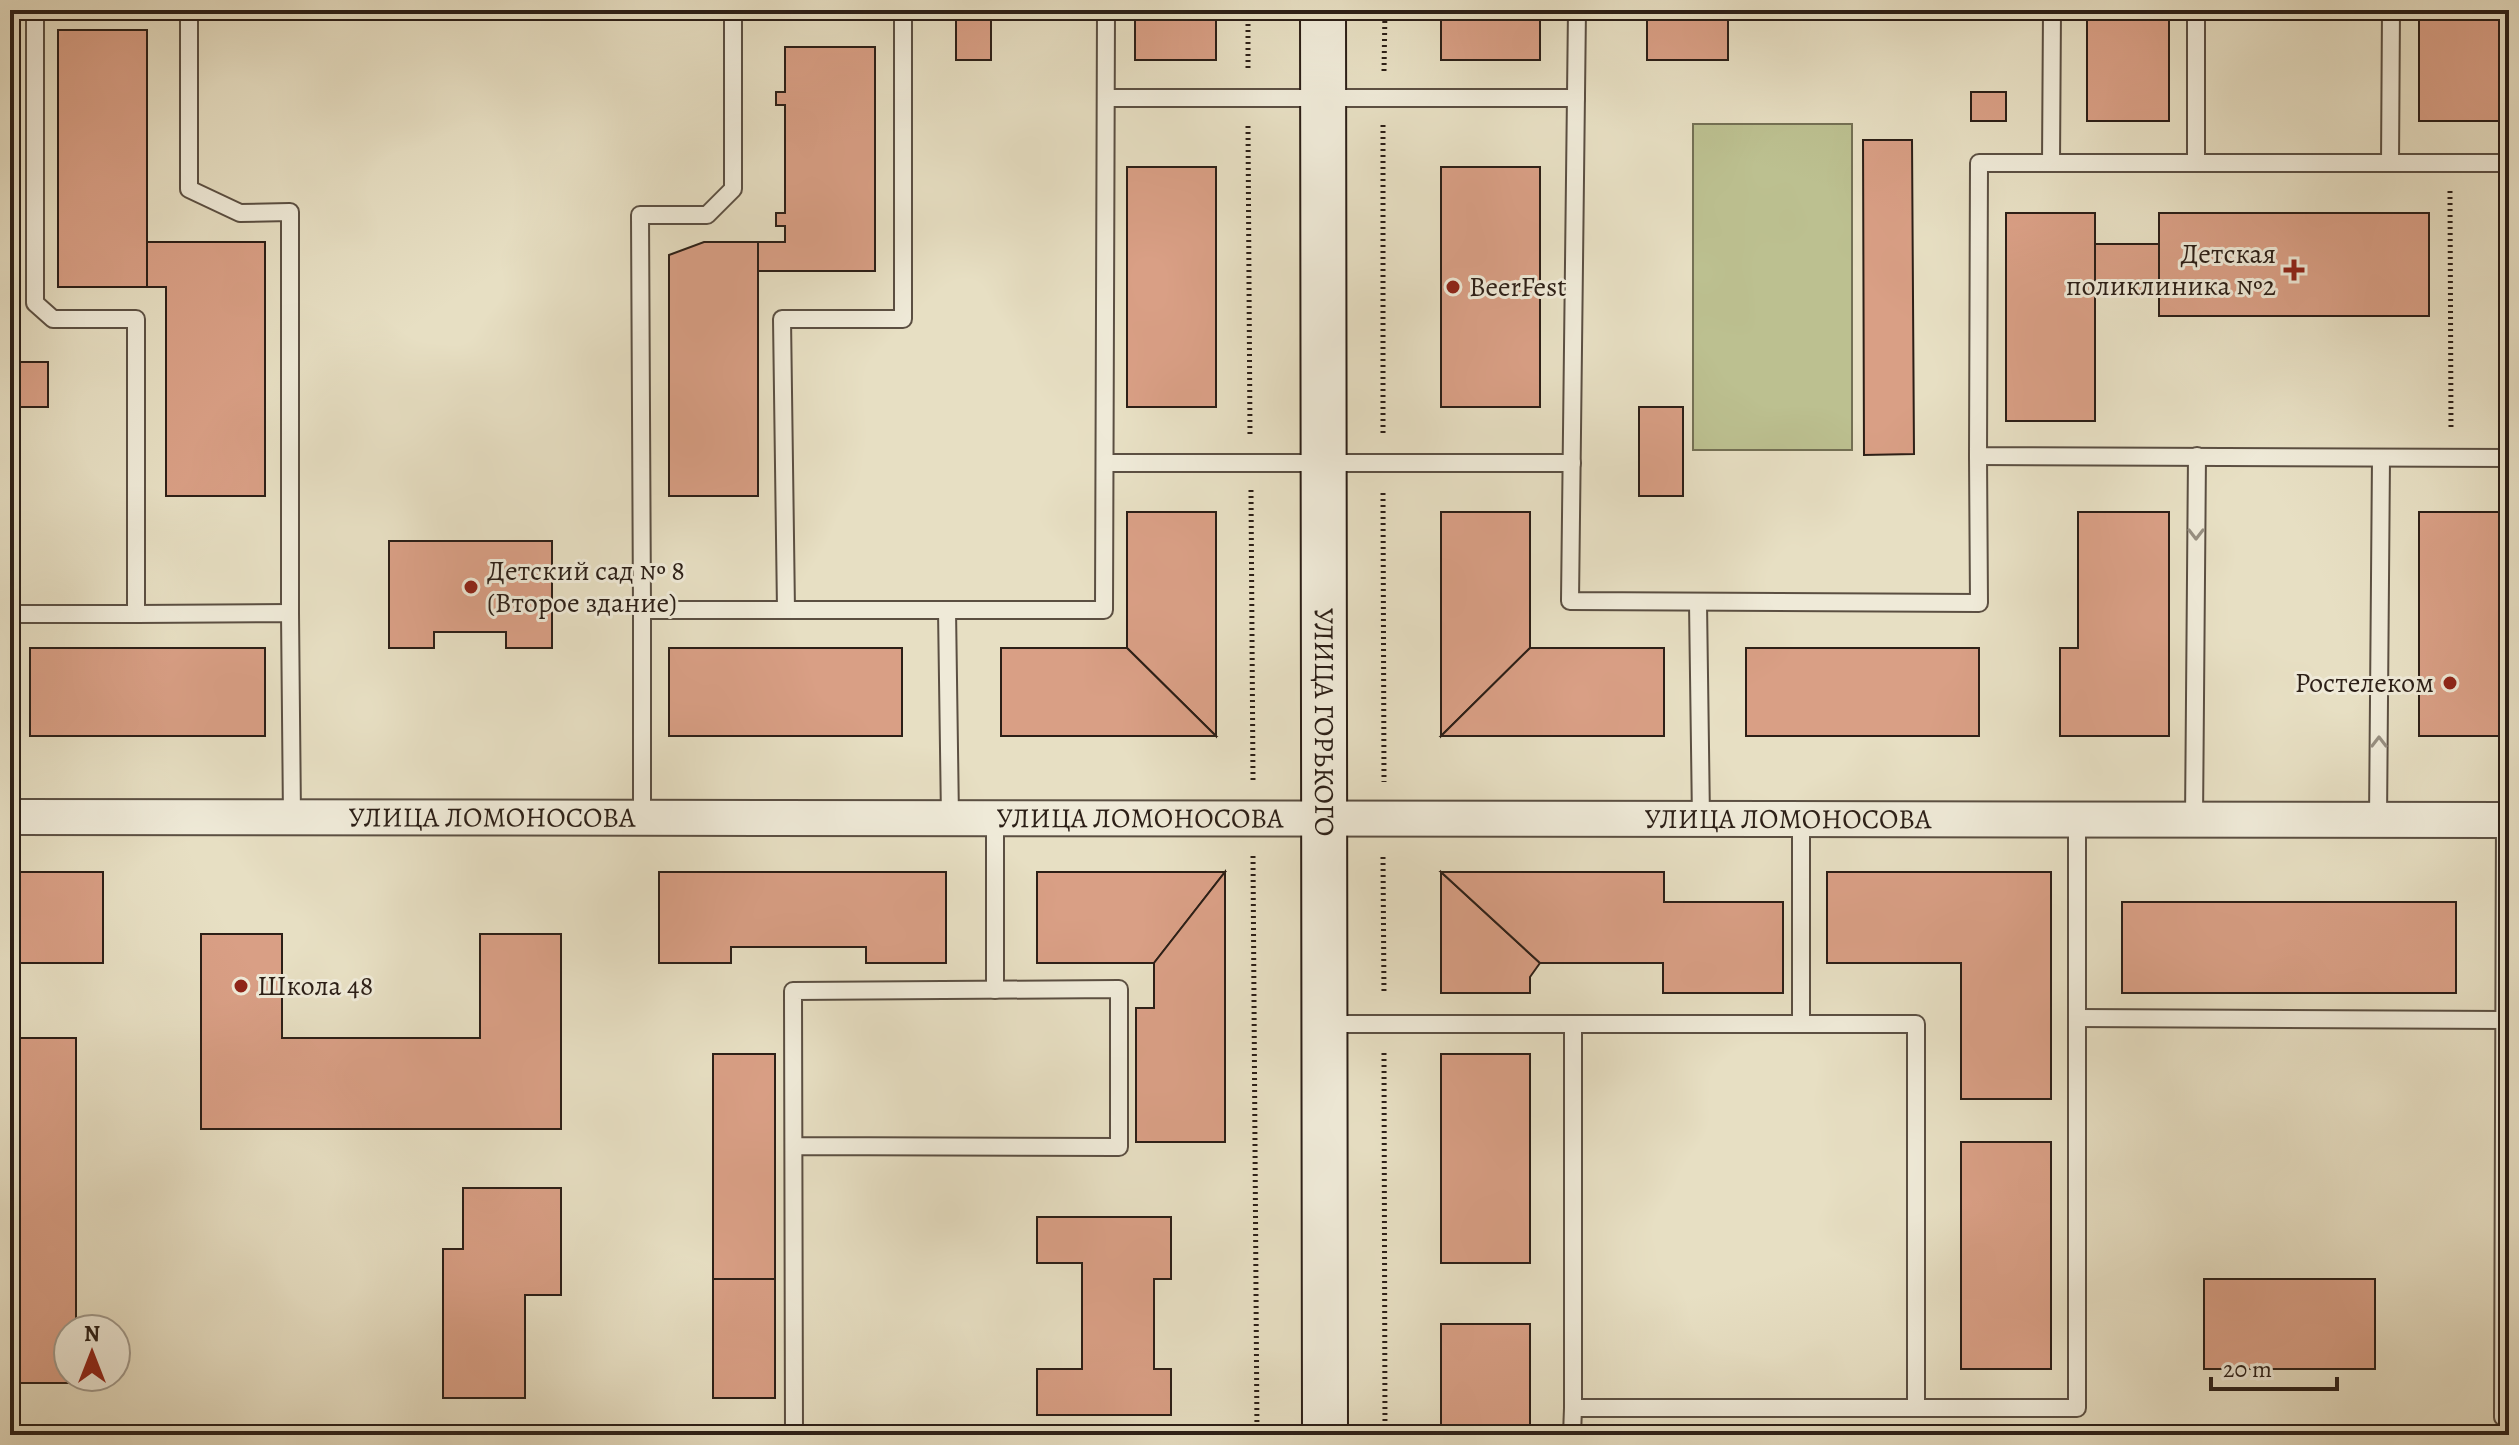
<svg xmlns="http://www.w3.org/2000/svg" width="2519" height="1445" viewBox="0 0 2519 1445" font-family="Alegreya,serif">
  <rect width="100%" height="100%" fill="#e7dfc3"/>
  <filter id="stains"><feTurbulence type="fractalNoise" baseFrequency=".0025" numOctaves="4"/><feColorMatrix values="0 0 0 0 .2 0 0 0 0 .09 0 0 0 0 .02 0 0 0 .5 -.17"/></filter>
  <radialGradient id="worn" r=".72"><stop offset=".6" stop-color="#630" stop-opacity="0"/><stop offset="1" stop-color="#630" stop-opacity=".3"/></radialGradient>
  <rect fill="#bcc090" stroke="#747054" stroke-width="2" x="1693" y="124" width="159" height="326"/>
  <g fill="#d99f85" stroke="#2c1f17" stroke-width="2">
    <rect x="956" y="10" width="35" height="50"/>
    <rect x="1135" y="10" width="81" height="50"/>
    <rect x="1441" y="10" width="99" height="50"/>
    <rect x="2087" y="10" width="82" height="111"/>
    <rect x="2419" y="10" width="90" height="111"/>
    <rect x="1647" y="14" width="81" height="46"/>
    <rect x="58" y="30" width="89" height="257"/>
    <path d="M785,47H875V271H758V242H785V226H776V213H785V105H776V92H785Z"/>
    <rect x="1971" y="92" width="35" height="29"/>
    <path d="M1863,140H1912L1914,454L1864,455Z"/>
    <rect x="1127" y="167" width="89" height="240"/>
    <rect x="1441" y="167" width="99" height="240"/>
    <rect x="2006" y="213" width="89" height="208"/>
    <rect x="2159" y="213" width="270" height="103"/>
    <path d="M2500,229H2509V278H2501Z"/>
    <path d="M147,242H265V496H166V287H147Z"/>
    <path d="M704,242H758V496H669V255Z"/>
    <rect x="2095" y="244" width="64" height="51"/>
    <rect x="13" y="362" width="35" height="45"/>
    <path d="M2500,364H2509V413H2501Z"/>
    <rect x="1639" y="407" width="44" height="89"/>
    <path d="M1127,512H1216V736L1127,648Z"/>
    <path d="M1441,512H1530V648L1441,736Z"/>
    <path d="M2078,512H2169V736H2060V648H2078Z"/>
    <rect x="2419" y="512" width="90" height="224"/>
    <path d="M389,541H552V648H506V632H434V648H389Z"/>
    <rect x="30" y="648" width="235" height="88"/>
    <rect x="669" y="648" width="233" height="88"/>
    <path d="M1001,648H1127L1216,736H1001Z"/>
    <path d="M1530,648H1664V736H1441Z"/>
    <rect x="1746" y="648" width="233" height="88"/>
    <rect x="10" y="872" width="93" height="91"/>
    <path d="M659,872H946V963H866V947H731V963H659Z"/>
    <path d="M1037,872H1225L1154,963H1037Z"/>
    <path d="M1225,872V1142H1136V1008H1154V963Z"/>
    <path d="M1441,872L1540,963L1530,977V993H1441Z"/>
    <path d="M1441,872H1664V902H1783V993H1663V963H1540Z"/>
    <path d="M1827,872H2051V1099H1961V963H1827Z"/>
    <rect x="2122" y="902" width="334" height="91"/>
    <path d="M201,934H282V1038H480V934H561V1129H201Z"/>
    <path d="M10,1038H76V1329H68V1377H76V1383H10Z"/>
    <rect x="713" y="1054" width="62" height="225"/>
    <rect x="1441" y="1054" width="89" height="209"/>
    <rect x="1961" y="1142" width="90" height="227"/>
    <path d="M463,1188H561V1295H525V1398H443V1249H463Z"/>
    <path d="M1037,1217H1171V1279H1154V1369H1171V1415H1037V1369H1082V1263H1037Z"/>
    <rect x="713" y="1279" width="62" height="119"/>
    <rect x="2204" y="1279" width="171" height="90"/>
    <rect x="1441" y="1324" width="89" height="111"/>
  </g>
  <g fill="none" stroke-linecap="round" stroke-linejoin="round">
    <g stroke="#5b4f42" stroke-width="20">
      <g id="lane">
        <path d="M35,10V303L53,319H136V614L290,613L292,817"/>
        <path d="M189,10V189L240,213L290,212V613"/>
        <path d="M733,10V189L707,215H640L642,610H1104L1106,10"/>
        <path d="M1577,10L1570,601L1979,603L1978,456"/>
        <path d="M2196,10V163"/>
        <path d="M1106,98H1576"/>
        <path d="M2051,163L2052,10"/>
        <path d="M2390,163L2391,10"/>
        <path d="M2509,163H1979L1978,456L2509,458"/>
        <path d="M1105,463H1572"/>
        <path d="M1698,603L1701,819"/>
        <path d="M642,610V819"/>
        <path d="M786,610L782,319H903V10"/>
        <path d="M947,610L950,818"/>
        <path d="M10,614H136"/>
        <path d="M1801,819V1024"/>
        <path d="M995,820V990"/>
        <path d="M2194,820L2197,456"/>
        <path d="M2378,820L2381,458"/>
        <path d="M2505,820L2503,1417L2509,1420"/>
        <path d="M2077,1018L2505,1020"/>
        <path d="M1326,1024H1573"/>
        <path d="M794,1146L1119,1147V989L793,991L794,1435"/>
        <path d="M1916,1408V1024H1573V1408H2077V820"/>
        <path d="M1572,1435L1573,1408"/>
      </g>
    </g>
    <g stroke="#5b4f42" stroke-width="38">
      <g id="street">
        <path id="s1" d="M10,817L2509,820"/>
      </g>
    </g>
    <g stroke="#2c1f17" stroke-width="48">
      <g id="secondary">
        <path id="s2" d="M1323,10L1325,1435"/>
      </g>
    </g>
    <g stroke="#2c1f17" stroke-width="5" stroke-dasharray="2 4" stroke-linecap="butt">
      <path d="M1248,68V10"/>
      <path d="M1384,71L1385,10"/>
      <path d="M1383,125V435"/>
      <path d="M1248,126L1250,436"/>
      <path d="M2450,191L2451,429"/>
      <path d="M1251,490L1253,780"/>
      <path d="M1383,493L1384,782"/>
      <path d="M1253,856L1257,1435"/>
      <path d="M1383,857L1384,995"/>
      <path d="M1384,1053L1385,1435"/>
    </g>
    <use href="#lane" stroke="#efead8" stroke-width="16"/>
    <use href="#street" stroke="#efead8" stroke-width="34"/>
    <use href="#secondary" stroke="#efead8" stroke-width="44"/>
  </g>
  <defs><path id="oneway-chevron" d="M-2-3.5L2.5 0L-2 3.5" fill="none" stroke-width="1.6" stroke-linecap="round" stroke-linejoin="round" transform="scale(2)"/></defs>
  <g stroke="#978f81">
    <use href="#oneway-chevron" transform="translate(2196 534) rotate(90)"/>
    <use href="#oneway-chevron" transform="translate(2379 742) rotate(-90)"/>
  </g>
  <g fill="#8f2418" stroke="#efead8" stroke-width="3">
    <path d="M2290 258h8v8h8v8h-8v8h-8v-8h-8v-8h8z"/>
    <circle cx="1453" cy="287" r="8"/>
    <circle cx="471" cy="587" r="8"/>
    <circle cx="2450" cy="683" r="8"/>
    <circle cx="241" cy="986" r="8"/>
  </g>
  <g text-anchor="middle" dominant-baseline="central" stroke-width="6" stroke-linejoin="round" paint-order="stroke">
    <g font-size="28" fill="#2c1f17" stroke="#efead8" text-anchor="start">
      <text x="2276" y="254" text-anchor="end">Детская<tspan x="2276" dy="32">поликлиника №2</tspan></text>
      <text x="1469" y="287">BeerFest</text>
      <text x="487" y="571">Детский сад № 8<tspan x="487" dy="32">(Второе здание)</tspan></text>
      <text x="2434" y="683" text-anchor="end">Ростелеком</text>
      <text x="257" y="986">Школа 48</text>
    </g>
    <g font-size="28" fill="#2c1f17" stroke="#efead8">
      <text stroke="none"><textPath href="#s2" startOffset="712">УЛИЦА ГОРЬКОГО</textPath></text>
      <text stroke="none"><textPath href="#s1" startOffset="482">УЛИЦА ЛОМОНОСОВА</textPath></text>
      <text stroke="none"><textPath href="#s1" startOffset="1130">УЛИЦА ЛОМОНОСОВА</textPath></text>
      <text stroke="none"><textPath href="#s1" startOffset="1778">УЛИЦА ЛОМОНОСОВА</textPath></text>
    </g>
  </g>
  <rect width="2519" height="1445" fill="none" stroke="#e7dfc3" stroke-width="40"/>
  <rect x="12" y="12" width="2495" height="1421" fill="none" stroke="#2c1f17" stroke-width="4"/>
  <rect x="20" y="20" width="2479" height="1405" fill="none" stroke="#2c1f17" stroke-width="2"/>
  <g transform="translate(92 1353)"><circle r="38" fill="#efead8" stroke="#a1998b" stroke-width="2"/>
  <path d="M0-6L14 30L0 20L-14 30Z" fill="#8f2418"/>
  <text y="-12" font-size="22" font-weight="bold" text-anchor="middle" fill="#2c1f17">N</text>
  </g>
  <path d="M2211 1377v12h126v-12" fill="none" stroke="#2c1f17" stroke-width="4"/>
  <text x="2223" y="1377" font-size="24" fill="#2c1f17" stroke="#efead8" stroke-width="6" paint-order="stroke">20 m</text>
  <rect width="100%" height="100%" filter="url(#stains)"/>
  <rect width="100%" height="100%" fill="url(#worn)"/>
</svg>
